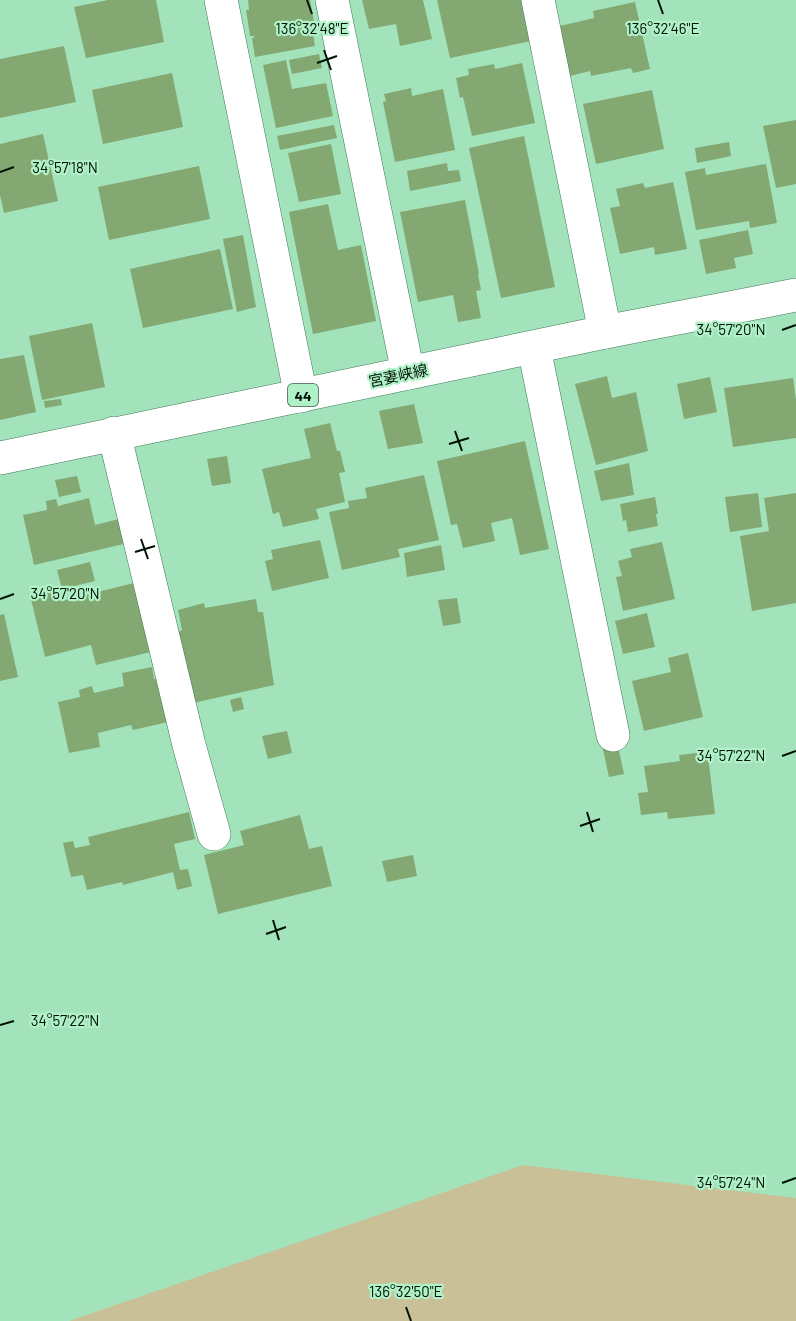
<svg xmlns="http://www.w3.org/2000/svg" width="796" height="1321" viewBox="0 0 796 1321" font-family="Barlow,'Noto Sans JP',sans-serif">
  <rect width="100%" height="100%" fill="#a3e3bb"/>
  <path fill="#c9c097" d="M523,1165L796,1198V1321H69Z"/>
  <g fill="#83a872">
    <path d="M108,0H156L164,42L86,58L74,7Z"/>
    <path d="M248,0H310L315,27H312L315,46L255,57L252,38H254V36H250L246,10H249Z"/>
    <path d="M362,0H423L432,39L400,46L396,24L369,29Z"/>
    <path d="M437,0H523L531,41L450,58Z"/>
    <path d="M635,2L650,69L633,73L631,68L591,76L590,71L570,76L560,26L594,18L593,11Z"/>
    <path d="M64,46L76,102L0,118V59Z"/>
    <path d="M319,54L322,68L292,74L289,60Z"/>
    <path d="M286,60L292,89L326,83L333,116L276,128L263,65Z"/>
    <path d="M522,63L535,123L472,136L463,97L460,98L456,78L469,75L468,69L494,64L495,69Z"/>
    <path d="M172,73L183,127L103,144L92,90Z"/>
    <path d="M411,88L412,96L443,89L455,150L395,162L383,102L386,101L384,94Z"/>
    <path d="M652,90L664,149L596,164L583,104Z"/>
    <path d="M796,120V184L776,188L763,126Z"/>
    <path d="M334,125L337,138L280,150L277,136Z"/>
    <path d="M43,134L58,201L4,213L0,195V144Z"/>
    <path d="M524,136L555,287L501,298L469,148Z"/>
    <path d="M729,142L731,156L697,163L695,148Z"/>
    <path d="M331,144L341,194L299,202L288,153Z"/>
    <path d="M447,163L448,171L459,170L461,181L410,191L407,171Z"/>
    <path d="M766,164L777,223L750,228L749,221L696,230L685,172L705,168L706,175Z"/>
    <path d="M199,166L210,219L109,240L98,187Z"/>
    <path d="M673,182L687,249L655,255L654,247L620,254L610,208L620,206L616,189L643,183L645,188Z"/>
    <path d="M465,200L479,274H478L481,290L476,291L481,318L458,322L453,295L418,302L400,212Z"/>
    <path d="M328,204L338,250L361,245L376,321L313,334L289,212Z"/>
    <path d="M748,230L753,254L734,258L736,268L706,274L699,240Z"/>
    <path d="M243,235L256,307L237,312L223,239Z"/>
    <path d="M220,249L233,309L143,328L130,269Z"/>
    <path d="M92,323L105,387L42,400L29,336Z"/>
    <path d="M24,355L36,412L0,420V359Z"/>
    <path d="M607,376L612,398L636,392L648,451L596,465L575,384Z"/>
    <path d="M710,377L717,412L684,419L677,384Z"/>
    <path d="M793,378L796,400V438L733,447L724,388Z"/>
    <path d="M61,399L62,405L45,408L44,401Z"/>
    <path d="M414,404L423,443L388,449L379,411Z"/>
    <path d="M330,423L337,451H340L345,472L339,473L345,502L316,509L319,519L283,527L279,512L273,514L262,469L311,458L304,429Z"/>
    <path d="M525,441L549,549L520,555L512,518L491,523L495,541L463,548L457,524L451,525L437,461Z"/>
    <path d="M227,456L231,483L212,486L207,459Z"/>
    <path d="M629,463L634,495L601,501L594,471Z"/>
    <path d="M424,475L439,540L398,549L400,557L342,570L329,512L349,508L348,501L367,498L365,488Z"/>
    <path d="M77,476L81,492L59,497L55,480Z"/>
    <path d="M758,493L762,527L730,532L725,497Z"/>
    <path d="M796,493V603L752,611L740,536L769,531L764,498Z"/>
    <path d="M655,497L658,514H656L658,526L628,532L626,520L623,521L620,504Z"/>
    <path d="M89,498L95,525L123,518L128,543L34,565L23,515L47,510L46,501L56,499L58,506Z"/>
    <path d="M320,540L329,578L272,591L265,561L273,559L271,550Z"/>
    <path d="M662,542L675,599L623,611L616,577L622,576L618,561L632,557L630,549Z"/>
    <path d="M441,545L445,570L407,577L404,553Z"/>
    <path d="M90,562L95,581L62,589L57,570Z"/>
    <path d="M138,582L155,651L96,665L91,645L45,657L30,595L58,588L61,601Z"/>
    <path d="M457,598L461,623L443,626L438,600Z"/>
    <path d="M256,599L258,612H263L274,685L193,703L178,632L182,630L178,610L204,603L205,608Z"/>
    <path d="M647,613L655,647L623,654L615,621Z"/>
    <path d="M4,614L18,677L0,681V615Z"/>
    <path d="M688,653L703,717L644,731L632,681L671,672L668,658Z"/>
    <path d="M152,667L154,679L158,678L168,722L133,730L131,725L98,733L100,747L69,753L58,702L80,697L79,690L92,686L94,693L124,686L122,673Z"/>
    <path d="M241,697L244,709L233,712L230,700Z"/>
    <path d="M287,731L292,753L268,759L262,736Z"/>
    <path d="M617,742L624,774L609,777L602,745Z"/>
    <path d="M697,753L698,757L708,756L715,814L668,819L667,812L641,815L638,793L648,792L644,766L680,761L679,755Z"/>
    <path d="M189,812L195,839L174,844L180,870L188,869L192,886L177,890L173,872L123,885L122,882L87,890L83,875L71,877L63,843L73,841L75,848L90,845L88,837Z"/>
    <path d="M300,815L309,849L322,846L332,886L218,914L204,855L244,845L240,831Z"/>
    <path d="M413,855L417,876L387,882L382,861Z"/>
  </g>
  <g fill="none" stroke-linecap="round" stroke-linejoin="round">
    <g stroke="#3c7a56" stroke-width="34">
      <g id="street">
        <path d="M221,0L301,396"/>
        <path d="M332,0L408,373"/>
        <path d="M538,0L605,332"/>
        <path d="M534,348L613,735"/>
        <path d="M114,433L189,745L214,834"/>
      </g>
    </g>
    <g stroke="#3c7a56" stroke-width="34">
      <path id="primary" d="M0,458L605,332L796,295"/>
    </g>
    <use href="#street" stroke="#fff" stroke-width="33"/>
    <use href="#primary" stroke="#fff" stroke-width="33"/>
  </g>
  <path fill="none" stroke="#001205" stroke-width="2" d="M307,0L312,14M658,0L663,14M324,50L331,70M317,63L337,56M0,172L14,167M782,330L796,325M455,431L462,451M449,444L469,438M141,539L148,559M135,552L155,546M0,599L14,594M782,756L796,751M587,812L593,832M580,826L600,819M273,920L279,940M266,934L286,927M0,1025L14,1021M782,1183L796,1178M406,1307L411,1321"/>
  <g text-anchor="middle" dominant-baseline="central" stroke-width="4.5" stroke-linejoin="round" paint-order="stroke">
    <rect fill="#b0f1c7" stroke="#35553f" stroke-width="1.5" x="288" y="384" width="30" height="22" rx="4.5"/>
    <g font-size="14" font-weight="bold" fill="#001205">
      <text x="303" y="395">44</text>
    </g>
    <g font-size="15" fill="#001205" stroke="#b0f1c7">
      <text transform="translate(398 375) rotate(-12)">宮妻峡線</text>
    </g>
  </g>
  <g font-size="15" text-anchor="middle" fill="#001205" stroke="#b0f1c7" stroke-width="4.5" stroke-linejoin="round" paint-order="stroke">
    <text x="663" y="34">136°32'46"E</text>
    <text x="312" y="34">136°32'48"E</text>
    <text x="65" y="173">34°57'18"N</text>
    <text x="731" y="335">34°57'20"N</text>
    <text x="65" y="599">34°57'20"N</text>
    <text x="731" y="761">34°57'22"N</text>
    <text x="65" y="1026">34°57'22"N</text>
    <text x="731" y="1188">34°57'24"N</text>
    <text x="406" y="1297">136°32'50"E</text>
  </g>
</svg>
